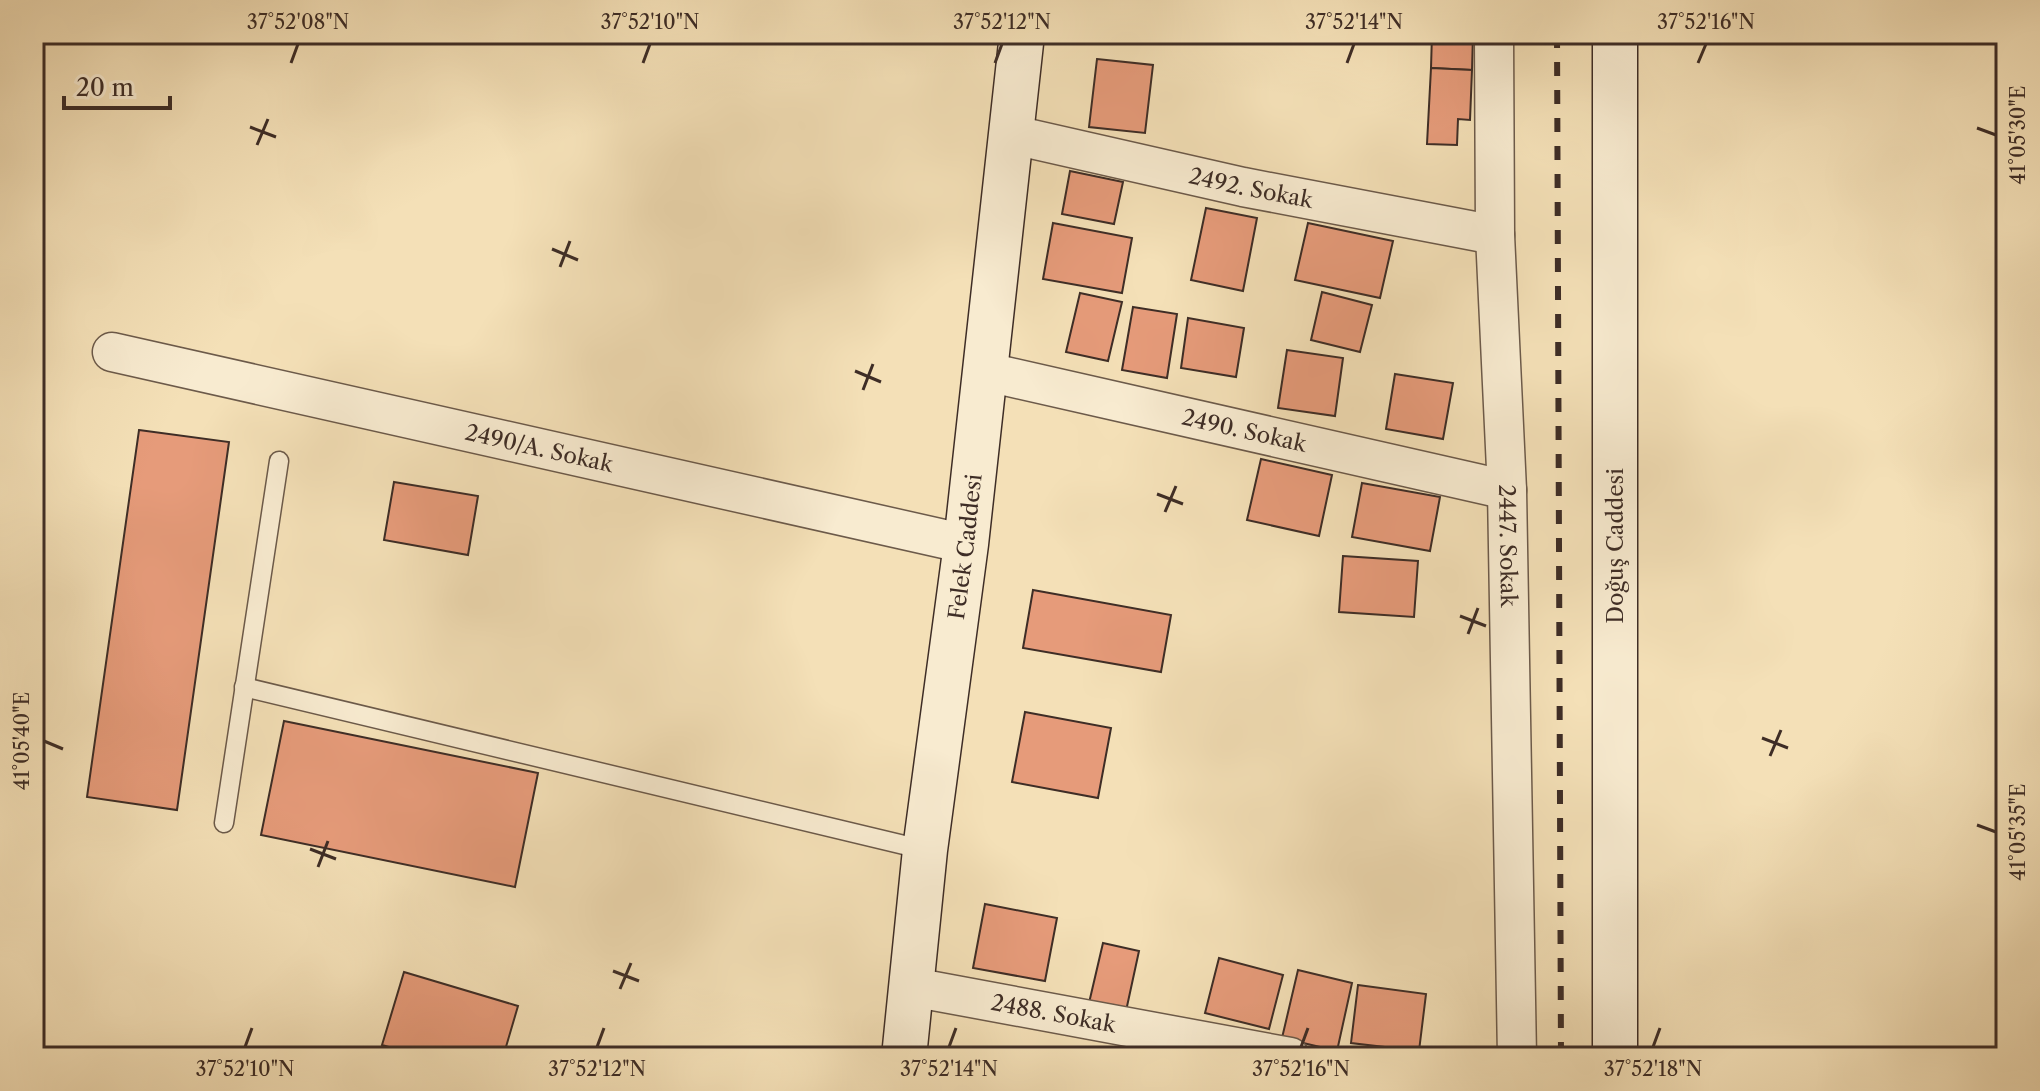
<svg xmlns="http://www.w3.org/2000/svg" width="2040" height="1091" viewBox="0 0 2040 1091" font-family="'Libre Caslon Text',serif">
  <rect width="100%" height="100%" fill="#f4e0b7"/>
  <filter id="stains"><feTurbulence type="fractalNoise" baseFrequency=".0025" numOctaves="4"/><feColorMatrix values="0 0 0 0 .2 0 0 0 0 .09 0 0 0 0 .02 0 0 0 .5 -.17"/></filter>
  <radialGradient id="worn" r=".72"><stop offset=".6" stop-color="#630" stop-opacity="0"/><stop offset="1" stop-color="#630" stop-opacity=".3"/></radialGradient>
  <g fill="#e69b7a" stroke="#3e2d26" stroke-width="2">
    <path d="M1432,34H1473L1472,70L1431,68Z"/>
    <path d="M1097,59L1153,65L1145,133L1089,127Z"/>
    <path d="M1431,68L1472,70L1470,120L1458,119L1457,145L1427,144Z"/>
    <path d="M1070,171L1123,182L1114,224L1062,214Z"/>
    <path d="M1206,208L1257,218L1243,291L1191,280Z"/>
    <path d="M1053,223L1132,238L1122,293L1043,279Z"/>
    <path d="M1308,223L1393,241L1380,298L1295,280Z"/>
    <path d="M1322,292L1372,305L1360,352L1311,340Z"/>
    <path d="M1080,293L1122,302L1108,361L1066,352Z"/>
    <path d="M1133,307L1177,314L1167,378L1122,370Z"/>
    <path d="M1188,318L1244,328L1236,377L1181,368Z"/>
    <path d="M1287,350L1343,358L1335,416L1278,408Z"/>
    <path d="M1395,374L1453,383L1443,439L1386,429Z"/>
    <path d="M139,430L229,442L177,810L87,797Z"/>
    <path d="M1261,459L1332,475L1319,536L1247,520Z"/>
    <path d="M394,482L478,496L468,555L384,540Z"/>
    <path d="M1362,483L1440,497L1430,551L1352,537Z"/>
    <path d="M1343,556L1418,561L1414,617L1339,612Z"/>
    <path d="M1033,590L1171,615L1161,672L1023,648Z"/>
    <path d="M1025,712L1111,728L1098,798L1012,782Z"/>
    <path d="M284,721L538,773L515,887L261,835Z"/>
    <path d="M985,904L1057,918L1045,981L973,968Z"/>
    <path d="M1103,943L1139,951L1126,1011L1089,1003Z"/>
    <path d="M1219,958L1283,975L1269,1029L1205,1013Z"/>
    <path d="M1298,970L1352,983L1337,1051L1282,1038Z"/>
    <path d="M404,972L518,1006L503,1057H423L382,1045Z"/>
    <path d="M1358,985L1426,994L1419,1051L1351,1043Z"/>
  </g>
  <g fill="none" stroke-linecap="round" stroke-linejoin="round">
    <g stroke="#6c5a4a" stroke-width="21">
      <g id="lane">
        <path d="M244,687L925,850"/>
        <path d="M224,823L279,461"/>
      </g>
    </g>
    <g stroke="#6c5a4a" stroke-width="41">
      <g id="street">
        <path id="s1" d="M1494,34L1495,235L1507,490L1517,1057"/>
        <path id="s2" d="M1009,134L1243,187L1495,235"/>
        <path id="s3" d="M112,352L966,544"/>
        <path id="s4" d="M983,371L1507,490"/>
        <path id="s5" d="M912,987L1290,1057"/>
      </g>
    </g>
    <g stroke="#3e2d26" stroke-width="47">
      <g id="secondary">
        <path id="s6" d="M904,1057L925,850L966,544L1022,34"/>
        <path d="M1615,1057V34"/>
      </g>
    </g>
    <use href="#lane" stroke="#f8ebd0" stroke-width="18"/>
    <use href="#street" stroke="#f8ebd0" stroke-width="38"/>
    <use href="#secondary" stroke="#f8ebd0" stroke-width="44"/>
    <path stroke="#3e2d26" stroke-width="6" stroke-dasharray="14 14" stroke-linecap="butt" d="M1557,34L1561,1057"/>
  </g>
  <path fill="none" stroke="#3e2d26" stroke-width="3" d="M291,63L298,44M643,63L650,44M995,63L1002,44M1347,63L1354,44M1698,63L1706,44M250,127L276,137M1977,128L1996,135M257,145L268,119M552,249L578,260M560,267L570,241M855,371L881,382M863,390L873,364M1157,494L1183,504M1165,512L1176,486M1460,616L1486,626M1468,634L1478,608M1762,738L1788,748M44,741L63,749M1770,756L1781,730M1977,825L1996,832M310,849L336,859M318,867L328,841M613,971L639,981M620,989L631,963M245,1047L252,1028M597,1047L604,1028M949,1047L956,1028M1301,1047L1308,1028M1653,1047L1660,1028"/>
  <g text-anchor="middle" dominant-baseline="central" stroke-width="7" stroke-linejoin="round" paint-order="stroke">
    <g font-size="22" fill="#3e2d26" stroke="#f8ebd0">
      <text stroke="none"><textPath href="#s2" startOffset="248">2492. Sokak</textPath></text>
      <text stroke="none"><textPath href="#s4" startOffset="268">2490. Sokak</textPath></text>
      <text stroke="none"><textPath href="#s3" startOffset="438">2490/A. Sokak</textPath></text>
      <text stroke="none"><textPath href="#s1" startOffset="512">2447. Sokak</textPath></text>
      <text stroke="none"><textPath href="#s6" startOffset="514">Felek Caddesi</textPath></text>
      <text transform="translate(1615 546) rotate(-90)">Doğuş Caddesi</text>
      <text stroke="none"><textPath href="#s5" startOffset="144">2488. Sokak</textPath></text>
    </g>
  </g>
  <rect width="2040" height="1091" fill="none" stroke="#f4e0b7" stroke-width="88"/>
  <path d="M64 96v12h106v-12" fill="none" stroke="#3e2d26" stroke-width="4"/>
  <text x="76" y="96" font-size="24" fill="#3e2d26" stroke="#f8ebd0" stroke-width="6" paint-order="stroke">20 m</text>
  <rect x="44" y="44" width="1952" height="1003" fill="none" stroke="#3e2d26" stroke-width="3"/>
  <g font-size="20" text-anchor="middle" fill="#3e2d26">
    <text x="298" y="29">37°52'08"N</text>
    <text x="650" y="29">37°52'10"N</text>
    <text x="1002" y="29">37°52'12"N</text>
    <text x="1354" y="29">37°52'14"N</text>
    <text x="1706" y="29">37°52'16"N</text>
    <text transform="translate(2018 135) rotate(-90)" y="7">41°05'30"E</text>
    <text transform="translate(22 741) rotate(-90)" y="7">41°05'40"E</text>
    <text transform="translate(2018 832) rotate(-90)" y="7">41°05'35"E</text>
    <text x="245" y="1076">37°52'10"N</text>
    <text x="597" y="1076">37°52'12"N</text>
    <text x="949" y="1076">37°52'14"N</text>
    <text x="1301" y="1076">37°52'16"N</text>
    <text x="1653" y="1076">37°52'18"N</text>
  </g>
  <rect width="100%" height="100%" filter="url(#stains)"/>
  <rect width="100%" height="100%" fill="url(#worn)"/>
</svg>
